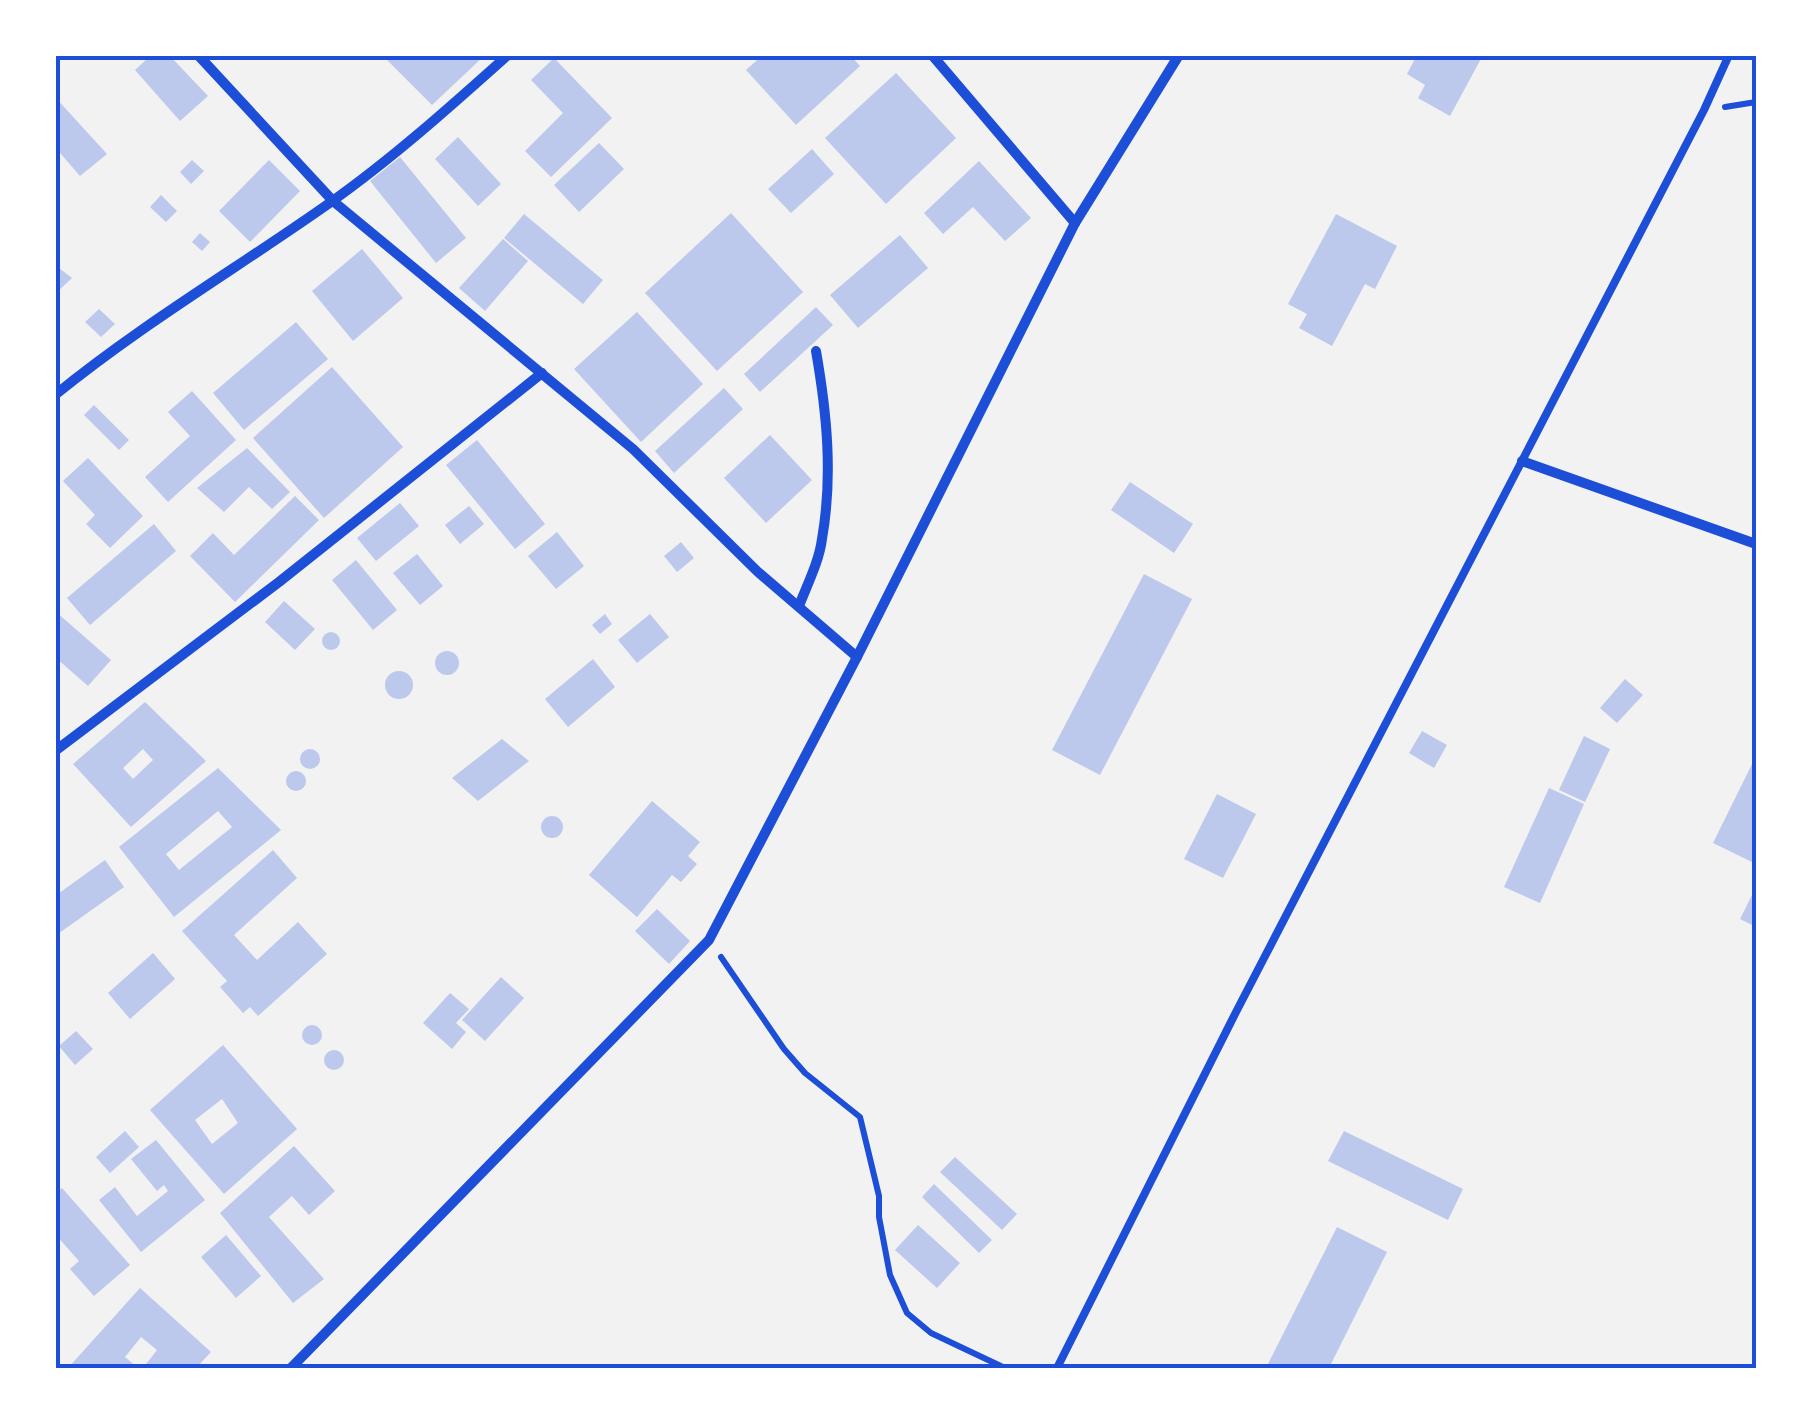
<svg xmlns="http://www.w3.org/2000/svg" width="1811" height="1423" viewBox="0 0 1811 1423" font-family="Lato,sans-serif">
  <rect width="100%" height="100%" fill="#f2f2f2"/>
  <g fill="#bdc9ec" fill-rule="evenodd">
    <path d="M145,55H169L208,96L180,121L135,70L148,58Z"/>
    <path d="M382,55H485L432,105Z"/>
    <path d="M763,55H850L860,66L796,125L746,70Z"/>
    <path d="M1417,55H1483L1450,116L1418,98L1425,85L1407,74Z"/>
    <path d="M554,58L612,118L551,177L525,151L563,113L531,80Z"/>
    <path d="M896,73L956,138L886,204L825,138Z"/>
    <path d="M55,97L107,154L80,176L55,147Z"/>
    <path d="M458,137L501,184L478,206L435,159Z"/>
    <path d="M599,143L624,169L579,212L554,185Z"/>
    <path d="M812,149L834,174L791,213L768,189Z"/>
    <path d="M400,157L466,238L436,263L370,181Z"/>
    <path d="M192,160L204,171L191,184L180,172Z"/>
    <path d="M269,160L300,191L250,242L219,211Z"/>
    <path d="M979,161L1031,218L1005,241L973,207L943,234L924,213Z"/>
    <path d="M161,195L177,211L166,222L150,207Z"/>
    <path d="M731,213L803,292L717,371L645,293Z"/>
    <path d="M524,214L603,280L583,304L504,238Z"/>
    <path d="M1336,214L1397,246L1375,289L1365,284L1332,346L1299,328L1307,314L1288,304Z"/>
    <path d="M200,233L210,242L202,251L192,242Z"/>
    <path d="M900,235L928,268L858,328L830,295Z"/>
    <path d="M503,239L528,261L485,311L459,288Z"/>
    <path d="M362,249L403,298L353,341L312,291Z"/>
    <path d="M55,265L72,278L55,294Z"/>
    <path d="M816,307L833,325L760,392L744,374Z"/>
    <path d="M99,309L115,324L101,337L85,322Z"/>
    <path d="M637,312L703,384L641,442L574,369Z"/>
    <path d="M296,322L328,359L244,430L213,393Z"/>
    <path d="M332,367L403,447L324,518L253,438Z"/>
    <path d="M724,388L743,409L674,473L655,451Z"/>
    <path d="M192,391L236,440L168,502L145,477L190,436L168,412Z"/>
    <path d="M94,405L129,440L119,450L84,415Z"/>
    <path d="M770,435L812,480L766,523L724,478Z"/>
    <path d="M477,440L545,524L515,549L446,465Z"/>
    <path d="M247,448L290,492L272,509L249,487L224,512L197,488Z"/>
    <path d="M88,458L143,516L110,548L86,524L95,515L63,481Z"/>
    <path d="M1130,482L1193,524L1174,553L1111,510Z"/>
    <path d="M295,496L319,520L235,602L190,556L213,533L234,555Z"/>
    <path d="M400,503L419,526L376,561L357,538Z"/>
    <path d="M469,506L484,524L460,544L445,525Z"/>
    <path d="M154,524L176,551L90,625L67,598Z"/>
    <path d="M557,532L584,566L556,589L528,556Z"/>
    <path d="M681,542L694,558L677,572L664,556Z"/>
    <path d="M417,554L443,586L420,605L393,573Z"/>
    <path d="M356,560L397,610L373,630L332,580Z"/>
    <path d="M1144,574L1192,599L1100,775L1052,750Z"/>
    <path d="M284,601L315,629L295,650L265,622Z"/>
    <path d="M55,611L111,660L88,686L55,657Z"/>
    <path d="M605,614L612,624L600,634L592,625Z"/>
    <path d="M650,614L669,637L637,663L618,640Z"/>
    <circle cx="331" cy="641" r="9"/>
    <circle cx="447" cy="663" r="12"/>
    <path d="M593,659L615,687L568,727L545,699Z"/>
    <circle cx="399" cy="685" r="14"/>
    <path d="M1625,679L1643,695L1617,723L1600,708Z"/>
    <path d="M145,702L206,761L131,827L73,764ZM143,749L153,760L133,779L123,768Z"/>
    <path d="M1422,731L1447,745L1434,768L1409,753Z"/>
    <path d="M1584,736L1610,749L1585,802L1559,790Z"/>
    <path d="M502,739L529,761L478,801L452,778Z"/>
    <circle cx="310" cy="759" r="10"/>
    <path d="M1756,756V864L1713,843Z"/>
    <path d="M218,768L281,830L174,917L119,847ZM218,811L232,827L179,870L166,854Z"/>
    <circle cx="296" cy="781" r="10"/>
    <path d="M1549,788L1584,804L1540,903L1504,887Z"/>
    <path d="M1217,794L1256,814L1223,878L1184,859Z"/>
    <path d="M652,801L700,842L688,856L697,864L681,882L672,875L637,917L589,875Z"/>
    <circle cx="552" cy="827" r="11"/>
    <path d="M273,850L297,878L234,935L257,960L298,922L327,954L258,1016L250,1007L243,1013L220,987L227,981L182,931Z"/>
    <path d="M105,860L124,887L55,936V896Z"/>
    <path d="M1756,887V927L1740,919Z"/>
    <path d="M657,909L690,941L669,964L635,931Z"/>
    <path d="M153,953L175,979L130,1019L108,993Z"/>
    <path d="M501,977L524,998L485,1041L462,1020Z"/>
    <path d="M450,993L469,1009L456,1023L466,1032L452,1049L423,1023Z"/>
    <circle cx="312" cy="1035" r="10"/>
    <path d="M76,1031L93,1049L75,1065L59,1046Z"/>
    <path d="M223,1045L297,1129L224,1194L150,1110ZM222,1099L238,1123L212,1144L195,1120Z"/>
    <circle cx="334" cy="1060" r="10"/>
    <path d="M125,1131L139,1147L110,1173L96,1157Z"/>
    <path d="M1344,1131L1463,1189L1448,1220L1328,1161Z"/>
    <path d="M156,1140L205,1200L141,1252L99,1200L115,1187L137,1216L168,1191L164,1185L157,1191L131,1159Z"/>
    <path d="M294,1146L335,1191L309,1215L292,1196L269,1217L324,1279L293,1303L220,1213Z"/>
    <path d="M955,1157L1017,1214L1002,1230L940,1172Z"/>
    <path d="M934,1184L992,1240L979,1253L922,1197Z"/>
    <path d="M62,1188L130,1265L94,1296L70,1269L79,1261L55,1234V1194Z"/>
    <path d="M918,1225L960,1263L937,1288L895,1250Z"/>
    <path d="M1337,1227L1387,1252L1329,1368H1266Z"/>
    <path d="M226,1235L261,1276L236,1298L201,1257Z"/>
    <path d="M140,1288L211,1352L196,1368H143L157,1350L141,1337L125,1357L138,1368H68Z"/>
  </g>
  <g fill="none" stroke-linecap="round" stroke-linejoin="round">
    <g stroke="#1d4ed8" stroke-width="6">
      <path d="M1725,107L1756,102"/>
      <path d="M721,957L784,1049L805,1073L860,1117L879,1196V1217L890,1275L907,1313L931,1333L1005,1368"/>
    </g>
    <path stroke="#1d4ed8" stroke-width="8" d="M1057,1368L1235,1014L1704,110L1729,55"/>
    <g stroke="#1d4ed8" stroke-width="10">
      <path d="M198,55L333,201L633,449L758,572L857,657"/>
      <path d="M932,55L1075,223"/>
      <path d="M55,395C142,324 239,267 331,202C393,158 451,106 508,55"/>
      <path d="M1522,461L1756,544"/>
      <path d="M799,606C807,585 819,562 822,539C833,476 827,414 816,351"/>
      <path d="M55,751L279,582L542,373"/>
      <path d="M291,1368L709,940L857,657L1075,223L1179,55"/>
    </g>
  </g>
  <rect width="1811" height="1423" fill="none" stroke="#ffffff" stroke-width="115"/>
  <rect x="58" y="58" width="1696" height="1308" fill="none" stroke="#1d4ed8" stroke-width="4"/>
</svg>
